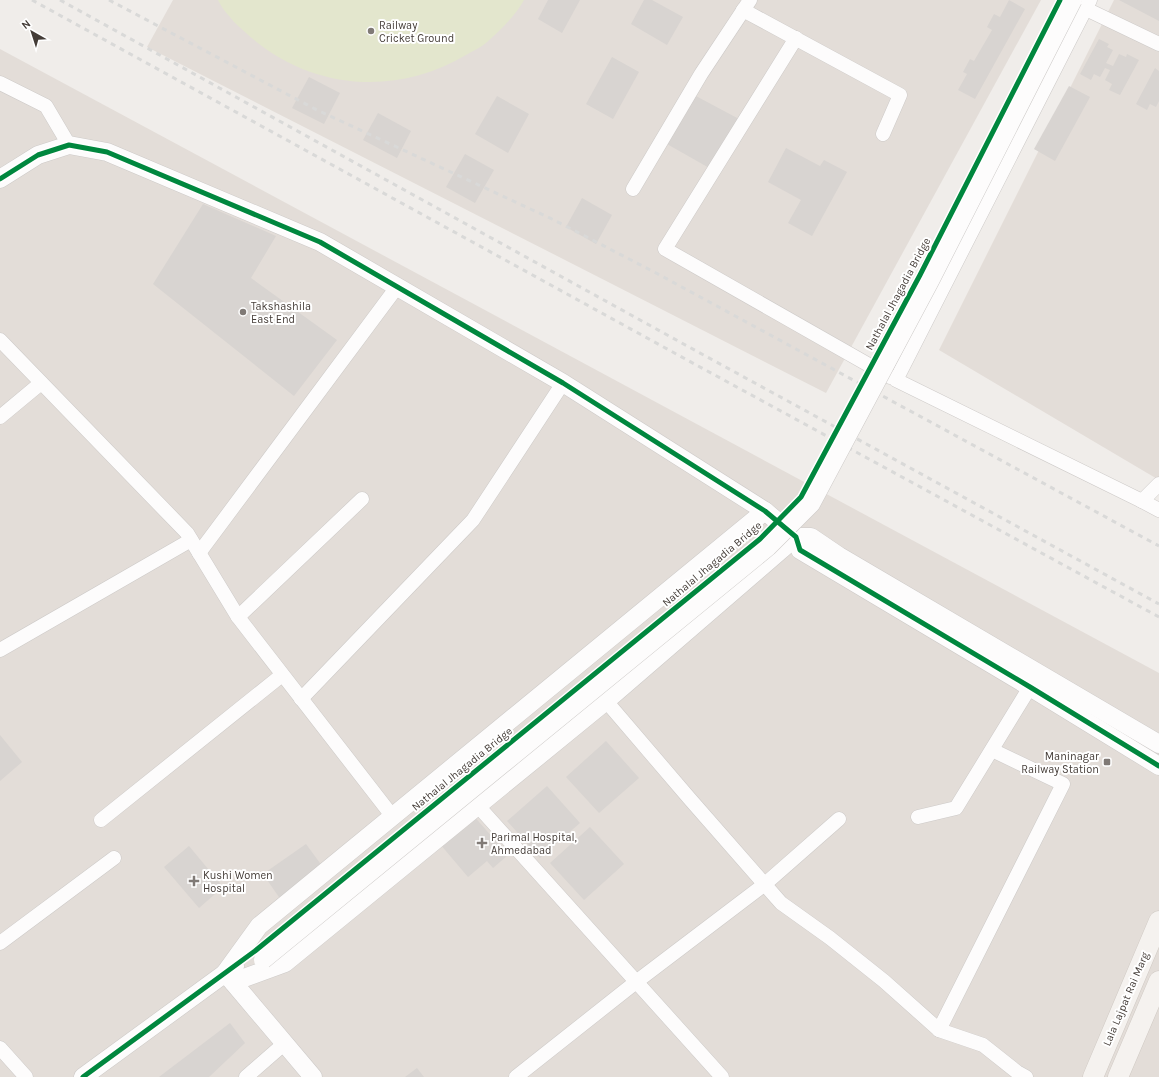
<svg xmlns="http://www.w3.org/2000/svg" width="1159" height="1077" viewBox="0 0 1159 1077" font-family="Karla,sans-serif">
  <rect width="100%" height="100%" fill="#f0edea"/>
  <g fill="#e3ddd8">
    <path d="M173,0H1041L826,393L147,47Z"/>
    <path d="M1114,0H1159V480L939,350Z"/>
    <path d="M0,49L1159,673V1077H0Z"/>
  </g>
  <path fill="#e3e6cd" d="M218,0H524C515,16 501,30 486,43C480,48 472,51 466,55C394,98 306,89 245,32C240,27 234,23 230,17C225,12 221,6 218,0Z"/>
  <g fill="#d8d4d1">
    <path d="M548,0H580L562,33L538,19Z"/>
    <path d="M644,0H652L683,17L667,45L631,24Z"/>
    <path d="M1009,0L1025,9L975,99L958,90L967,74L963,72L970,59L974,61L992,30L987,27L994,14L1000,17Z"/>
    <path d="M1119,0H1159V21Z"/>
    <path d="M1099,39L1109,44L1107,47L1113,50L1106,63L1113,66L1119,54L1126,57L1127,54L1139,60L1120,95L1109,90L1112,84L1105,80L1110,70L1105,68L1100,77L1094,74L1091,80L1080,74Z"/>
    <path d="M612,57L639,72L613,119L586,104Z"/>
    <path d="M1155,68L1159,71V101L1156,107L1150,104L1147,110L1136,104Z"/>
    <path d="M309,77L340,93L324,124L292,108Z"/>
    <path d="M1069,86L1090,97L1055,161L1034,149Z"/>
    <path d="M694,95L739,119L711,169L667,144Z"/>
    <path d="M497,96L529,114L508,153L475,134Z"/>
    <path d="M378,113L411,131L397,158L363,140Z"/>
    <path d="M786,148L820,166L824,160L847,172L812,236L788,223L801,200L768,182Z"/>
    <path d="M465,154L494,170L475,203L446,187Z"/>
    <path d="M582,198L612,215L596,244L566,227Z"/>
    <path d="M203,204L276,236L251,278L337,340L294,396L153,284Z"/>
    <path d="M0,735L22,762L0,781Z"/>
    <path d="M606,741L639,778L599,813L566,777Z"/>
    <path d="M547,786L580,823L540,858L507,821Z"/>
    <path d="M472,814L508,855L493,868L487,861L468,877L440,844Z"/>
    <path d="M590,827L624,864L584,900L550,863Z"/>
    <path d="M306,844L325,870L281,900L263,874Z"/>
    <path d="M189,846L223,887L199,908L164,867Z"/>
    <path d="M230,1023L245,1043L209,1077H159Z"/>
    <path d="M417,1068L424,1077H405Z"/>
  </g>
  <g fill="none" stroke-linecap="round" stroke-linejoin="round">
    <g stroke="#cdcac8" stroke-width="15">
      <g id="minor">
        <path d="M1090,0L896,380L1142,501"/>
        <path d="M1086,9L1159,44"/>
        <path d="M743,10L900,95L883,134"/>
        <path d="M796,38L665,249L890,377"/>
        <path d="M0,83L46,106L69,145"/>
        <path d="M633,189L701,74L750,0"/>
        <path d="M0,340L187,533L238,617L393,817"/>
        <path d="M0,417L41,383"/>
        <path d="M1159,484L1142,501L1159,510"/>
        <path d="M199,553L397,287"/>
        <path d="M238,617L362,499"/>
        <path d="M0,650L191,540"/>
        <path d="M301,699L473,520L563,383"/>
        <path d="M606,701L689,798L781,903L830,938L884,981L939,1030L983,1045L1017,1072L1026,1077"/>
        <path d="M478,806L722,1077"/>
        <path d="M918,817L956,808L1030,687"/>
        <path d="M101,820L282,675"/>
        <path d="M0,943L114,858"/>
        <path d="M939,1030L1063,784L992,750"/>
        <path d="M0,1048L26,1077"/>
        <path d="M246,1077L285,1043"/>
        <path d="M516,1077L636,982L765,884L839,819"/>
      </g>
    </g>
    <g stroke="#cdcac8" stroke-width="19">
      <g id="tertiary">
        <path d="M0,179L38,155L69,145L107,152L320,242L563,383L765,511L796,537L800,550L1030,687L1159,766"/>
        <path d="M225,973L259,926L765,511"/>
        <path d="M226,974L313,1077"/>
        <path d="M233,982L285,963L606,701L796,537H811L839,556L1159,744"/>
        <path d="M83,1077L235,966"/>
      </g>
    </g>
    <g stroke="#cfc9c3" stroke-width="21">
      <g id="secondary">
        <path d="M1093,1077L1159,921"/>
        <path d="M1118,1077L1159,981"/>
      </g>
    </g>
    <use href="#minor" stroke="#fdfcfc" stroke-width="14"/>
    <use href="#tertiary" stroke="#fdfcfc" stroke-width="18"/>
    <use href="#secondary" stroke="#f5f2ef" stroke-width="20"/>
    <g stroke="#d9d9d8" stroke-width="3" stroke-dasharray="5 5" stroke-linecap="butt">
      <path d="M32,0L689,361L1159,617"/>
      <path d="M60,0L689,347L1159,604"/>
      <path d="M109,0L317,110L552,219L656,273L1159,546"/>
    </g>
    <g stroke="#cdcac8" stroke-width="19" stroke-linecap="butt">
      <path id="tertiary-bridge" d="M263,960L768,547L811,504L930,281L1073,0"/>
    </g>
    <use href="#tertiary-bridge" stroke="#fdfcfc" stroke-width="18"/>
    <g stroke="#fff" stroke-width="8">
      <g id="cycleway">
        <path d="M0,179L38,155L69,145L107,152L320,242L563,383L765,511L796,537L800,550L1030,687L1159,766"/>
        <path d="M83,1077L255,951L760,539L801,497L920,275L1060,0"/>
      </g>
    </g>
    <use href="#cycleway" stroke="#00873e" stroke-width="5"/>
  </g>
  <g fill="#807a76" stroke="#fff" stroke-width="1.5">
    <circle cx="371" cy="31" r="4"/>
    <circle cx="243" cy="312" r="4"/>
    <rect x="1103" y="758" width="8" height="8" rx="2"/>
    <path d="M480 837h4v4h4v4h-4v4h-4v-4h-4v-4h4z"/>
    <path d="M192 875h4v4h4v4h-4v4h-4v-4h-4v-4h4z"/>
  </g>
  <g text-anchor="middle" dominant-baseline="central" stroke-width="4" stroke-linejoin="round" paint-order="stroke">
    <g font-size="11" fill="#443c37" stroke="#fff" text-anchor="start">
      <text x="379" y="25">Railway<tspan x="379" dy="13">Cricket Ground</tspan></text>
      <text x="251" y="306">Takshashila<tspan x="251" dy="13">East End</tspan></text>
      <text x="1099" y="756" text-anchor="end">Maninagar<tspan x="1099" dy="13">Railway Station</tspan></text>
      <text x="491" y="837">Parimal Hospital,<tspan x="491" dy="13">Ahmedabad</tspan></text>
      <text x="203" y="875">Kushi Women<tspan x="203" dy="13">Hospital</tspan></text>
    </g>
    <g font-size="11" fill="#443c37" stroke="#fff">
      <text transform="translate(898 294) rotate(-62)">Nathalal Jhagadia Bridge</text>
      <text transform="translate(712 564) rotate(-40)">Nathalal Jhagadia Bridge</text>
      <text transform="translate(462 769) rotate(-39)">Nathalal Jhagadia Bridge</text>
      <text transform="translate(1126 999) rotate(-67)">Lala Lajpat Rai Marg</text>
    </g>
  </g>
  <g transform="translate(32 32) rotate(321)" stroke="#ffffff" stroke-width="3" paint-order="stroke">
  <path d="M0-3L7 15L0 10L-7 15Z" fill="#443c37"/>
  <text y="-6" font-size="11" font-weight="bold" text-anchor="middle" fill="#443c37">N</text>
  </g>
</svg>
